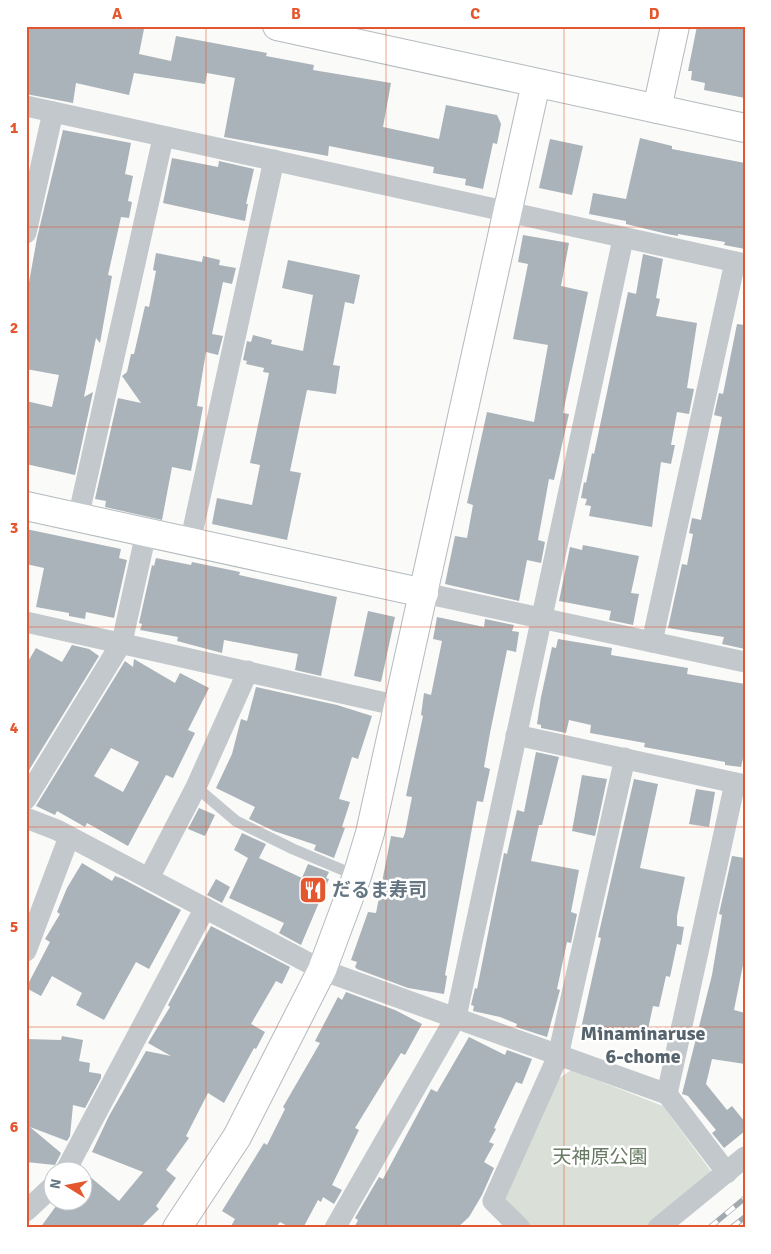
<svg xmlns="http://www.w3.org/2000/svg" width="771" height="1254" viewBox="0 0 771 1254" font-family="Signika,'Noto Sans JP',sans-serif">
  <rect width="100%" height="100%" fill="#fafaf8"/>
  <path fill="#dadfd7" d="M571,1070L663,1106L713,1174L646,1228H533L505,1198L558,1079Z"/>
  <g fill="#aab3b9" fill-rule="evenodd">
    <path d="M26,26H130L144,29L139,54L171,61L176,36L267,53L266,56L314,65L313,70L391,83L383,127L439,139L446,105L497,115L501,124L497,144L493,143L483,189L465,185L466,179L433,173L434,167L329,146L328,156L224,137L235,78L207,73L205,84L134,73L129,95L76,83L73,103L26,94Z"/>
    <path d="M697,26H745V98L704,90L705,83L691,80L692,71H688Z"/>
    <path d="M63,130L131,143L125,174L133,176L128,201L132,202L129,218L121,217L108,275L112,276L100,343L96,338L84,397L93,392L75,475L26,464V401L52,407L59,375L26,369V299L37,238Z"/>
    <path d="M640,138L672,146V149L745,163V249L724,245L725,242L678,234V236L667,234L626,224V221L589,214L593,193L626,199Z"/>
    <path d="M550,139L583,146L572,195L539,188Z"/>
    <path d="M172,158L218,167L219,161L254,169L246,204H248L245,221L163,203Z"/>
    <path d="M523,235L569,243L561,286L588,292L563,413L569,414L554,480L549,479L538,540L545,542L541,563L527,560L519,601L445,584L455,536L467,538L473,505L467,503L487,412L534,422L548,345L513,339L528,264L518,262Z"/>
    <path d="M156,253L202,262L203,256L220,260L219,265L236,268L232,284L223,282L212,334L223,336L218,355L206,352L197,406L203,407L191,471L172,467L162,520L105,507L106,501L95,499L118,398L141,403L122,376L127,372L131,354H134L145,306L149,307L156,271L153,270Z"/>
    <path d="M643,254L663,259L656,298L660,299L656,316L697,323L687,388L694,389L689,414L677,412L671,445H675L671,464L661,462L652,527L589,516L591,506L585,505L587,499L581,498L584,482L586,483L592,453L594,454L628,292L636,294Z"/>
    <path d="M288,260L360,275L354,304L345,302L333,365L340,366L336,394L307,390L290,471L301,473L287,540L212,524L217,498L252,505L260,465L250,463L269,373L263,372L264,368L246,364L247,361L243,360L247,341L251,342L253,335L272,340L271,344L303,351L313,295L282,288Z"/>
    <path d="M737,324L745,325V649L722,644L724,637L668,628L682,564L687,565L693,534L689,533L692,518L701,520L722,417L714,415L719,393L723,394Z"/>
    <path d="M26,529L121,549L119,558L127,560L114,618L86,612L85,619L69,616V613L36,607L44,568L26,564Z"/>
    <path d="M583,545L639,556L631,593L639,594L633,625L609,620L611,611L559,601L570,547L582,550Z"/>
    <path d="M156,558L191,565L192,562L240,572L239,575L337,597L321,676L295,670L298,654L224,640L222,653L177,641L178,637L140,630L142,624L139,623L152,565L154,566Z"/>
    <path d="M368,611L395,617L381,682L354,676Z"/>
    <path d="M437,617L484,627L485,619L514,625L512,631L519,632L516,652L507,650L490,733L484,767L490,769L483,802L477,801L445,975L447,976L444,994L408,988L357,969L355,967L357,962L351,960L368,912L376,913L391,836L403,838L405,833L412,797L406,796L423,716L421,715L424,693L431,695L442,641L433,639Z"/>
    <path d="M558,639L612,648L611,655L688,668L687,674L745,684V750L741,767L725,765V762L644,747L645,743L590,733L591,725L569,720L566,733L541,728V725L537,724L541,697L552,647L556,648Z"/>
    <path d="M72,645L89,649L99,656L26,775V665L36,648L62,662Z"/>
    <path d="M134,659L175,683L180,673L209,688L188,730L195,733L173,778L166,775L128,846L87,823L85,827L57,811L55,815L36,806L125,661L133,667ZM111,748L139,762L123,792L94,776Z"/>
    <path d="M256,687L337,705L372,716L358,759L352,757L339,799L350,802L342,827L345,828L334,858L314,850L316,845L274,831L249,819L255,807L216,788L232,754L241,719L247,721Z"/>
    <path d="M536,752L559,757L542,825H539L531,861L579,870L571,912L577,914L571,943L567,942L557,989L560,990L547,1037L516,1027L517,1024L500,1017L473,1011L474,1006L471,1005L475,988L477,989L504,853L507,854L517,810L524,812Z"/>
    <path d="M582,775L607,779L595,836L572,831Z"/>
    <path d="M634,779L658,784L640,868L685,877L677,916V926L684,927L681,945L677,944L670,977L666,976L659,1007L653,1006L647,1034L614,1027L611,1040L580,1033L601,938L598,937Z"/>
    <path d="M696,789L715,792L709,827L689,824Z"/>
    <path d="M199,808L215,815L205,836L188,829Z"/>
    <path d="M242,833L266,844L259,858L302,878L308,864L329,872L326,878L329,879L301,945L279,933L284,923L229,898L248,858L234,850Z"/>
    <path d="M732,856L745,858V955L734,1010L745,1013V1064L712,1059L706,1084L727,1110L732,1106L745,1122V1131L724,1148L712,1133L716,1130L688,1096L682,1094L712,975L722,915L719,914Z"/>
    <path d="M82,863L112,881L115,876L123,879L181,910L149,969L136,962L104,1020L76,1005L82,993L52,976L41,996L26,988L50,942L45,939L60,914L57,912L67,888Z"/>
    <path d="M216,879L230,887L222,903L207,895Z"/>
    <path d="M211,926L290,967L282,984L276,981L251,1024L265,1032L256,1049L254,1048L224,1103L208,1093L186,1136L189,1138L166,1170L176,1178L156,1206L159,1209L140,1228H40L59,1202H64V1211L68,1202H82L83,1171L119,1201L143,1172L92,1152L109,1116L146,1051L171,1056L148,1043L170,1007L168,1005Z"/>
    <path d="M346,992L395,1010L422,1024L405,1055L401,1053L355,1128L359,1130L332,1185L342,1190L334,1204L323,1197L321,1202L318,1200L303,1228H291L280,1222L275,1228H230L235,1219L222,1211L264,1143L267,1145L285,1109L283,1107L320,1043L315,1041L338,997L342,1000Z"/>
    <path d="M62,1036L83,1040L79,1061L90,1063L89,1072L101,1074V1078L85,1108L73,1105L70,1136L67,1141L30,1127L61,1153L55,1165L26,1162V1039L61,1040Z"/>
    <path d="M469,1037L505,1055L507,1050L532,1059L522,1084L516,1082L494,1128L496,1129L489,1142L494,1144L484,1162L494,1168L482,1195L469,1217L457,1228H354L358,1220L355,1218L379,1177L383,1179L431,1089L437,1092Z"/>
  </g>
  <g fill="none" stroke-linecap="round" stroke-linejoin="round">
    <g stroke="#b3babf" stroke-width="30">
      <g id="secondary">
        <path d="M277,26L745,128"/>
        <path d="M657,109L675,26"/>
        <path d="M26,506L424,593"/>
        <path d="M177,1228L237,1137L322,970L357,876L370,833L536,83"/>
      </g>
    </g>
    <path stroke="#c3c8cc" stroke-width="11" d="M196,787L236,821L293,849L357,876"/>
    <g stroke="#c3c8cc" stroke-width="21">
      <path d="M26,106L745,264"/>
      <path d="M26,233L53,112"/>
      <path d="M78,518L163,138"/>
      <path d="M190,543L274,160"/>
      <path d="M424,593L745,662"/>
      <path d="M26,622L399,706"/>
      <path d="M652,642L735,262"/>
      <path d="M516,735L745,785"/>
      <path d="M26,799L122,642L146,533"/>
      <path d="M26,818L57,830L322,970L667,1094L727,1173"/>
      <path d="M149,878L196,787L248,671"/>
      <path d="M26,951L69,837"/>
      <path d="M667,1094L735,783"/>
      <path d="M65,1172L205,908"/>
      <path d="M26,1211L52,1187"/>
      <path d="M335,1228L456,1017L623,239"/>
      <path d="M520,1228L493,1201L558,1056L625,758"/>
      <path d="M658,1228L745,1157"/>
    </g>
    <use href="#secondary" stroke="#fff" stroke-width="28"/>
    <g stroke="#a2aab0" stroke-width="5.5">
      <g id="rail">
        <path d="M709,1228L745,1198"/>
        <path d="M731,1228L745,1217"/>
      </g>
    </g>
    <use href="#rail" stroke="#fff" stroke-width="4" stroke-dasharray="11" stroke-linecap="butt"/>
  </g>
  <path fill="none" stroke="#e4572e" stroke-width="1" stroke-opacity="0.55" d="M206,26V1228M386,26V1228M564,26V1228M26,227H745M26,427H745M26,627H745M26,827H745M26,1027H745"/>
  <defs>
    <g id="restaurant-square" transform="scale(1.4375)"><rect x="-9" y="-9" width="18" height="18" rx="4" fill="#e4572e" stroke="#fff"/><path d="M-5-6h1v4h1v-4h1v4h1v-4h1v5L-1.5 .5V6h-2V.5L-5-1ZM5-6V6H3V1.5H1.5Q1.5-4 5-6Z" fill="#fff"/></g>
  </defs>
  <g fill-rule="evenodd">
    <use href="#restaurant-square" x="313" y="890"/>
  </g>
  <g text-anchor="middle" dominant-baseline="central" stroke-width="5" stroke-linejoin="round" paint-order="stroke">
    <g font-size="19" font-weight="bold" fill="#657683" stroke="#fff" text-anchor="start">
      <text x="332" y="890">だるま寿司</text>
    </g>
    <g font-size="19" fill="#687a64" stroke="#fff">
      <text x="600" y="1157">天神原公園</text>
    </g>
    <g font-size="20" font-weight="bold" fill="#57646e" stroke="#fff">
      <text x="643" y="1033">Minaminaruse<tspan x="643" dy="23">6-chome</tspan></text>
    </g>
  </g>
  <rect width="771" height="1254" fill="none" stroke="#ffffff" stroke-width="55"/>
  <g transform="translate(68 1186) rotate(280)"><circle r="24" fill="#ffffff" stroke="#c1c8cd"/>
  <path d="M0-4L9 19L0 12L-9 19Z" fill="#e4572e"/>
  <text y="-8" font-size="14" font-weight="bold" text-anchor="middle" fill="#657683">N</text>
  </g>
  <rect x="28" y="28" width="716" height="1198" fill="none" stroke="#e4572e" stroke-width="2"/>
  <g font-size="16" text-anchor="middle" font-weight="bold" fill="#e4572e">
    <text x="117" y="19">A</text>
    <text x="296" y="19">B</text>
    <text x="475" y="19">C</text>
    <text x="654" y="19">D</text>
    <text x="14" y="133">1</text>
    <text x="14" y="333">2</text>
    <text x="14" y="533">3</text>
    <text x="14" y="733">4</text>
    <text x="14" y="932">5</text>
    <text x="14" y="1132">6</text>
  </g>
</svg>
